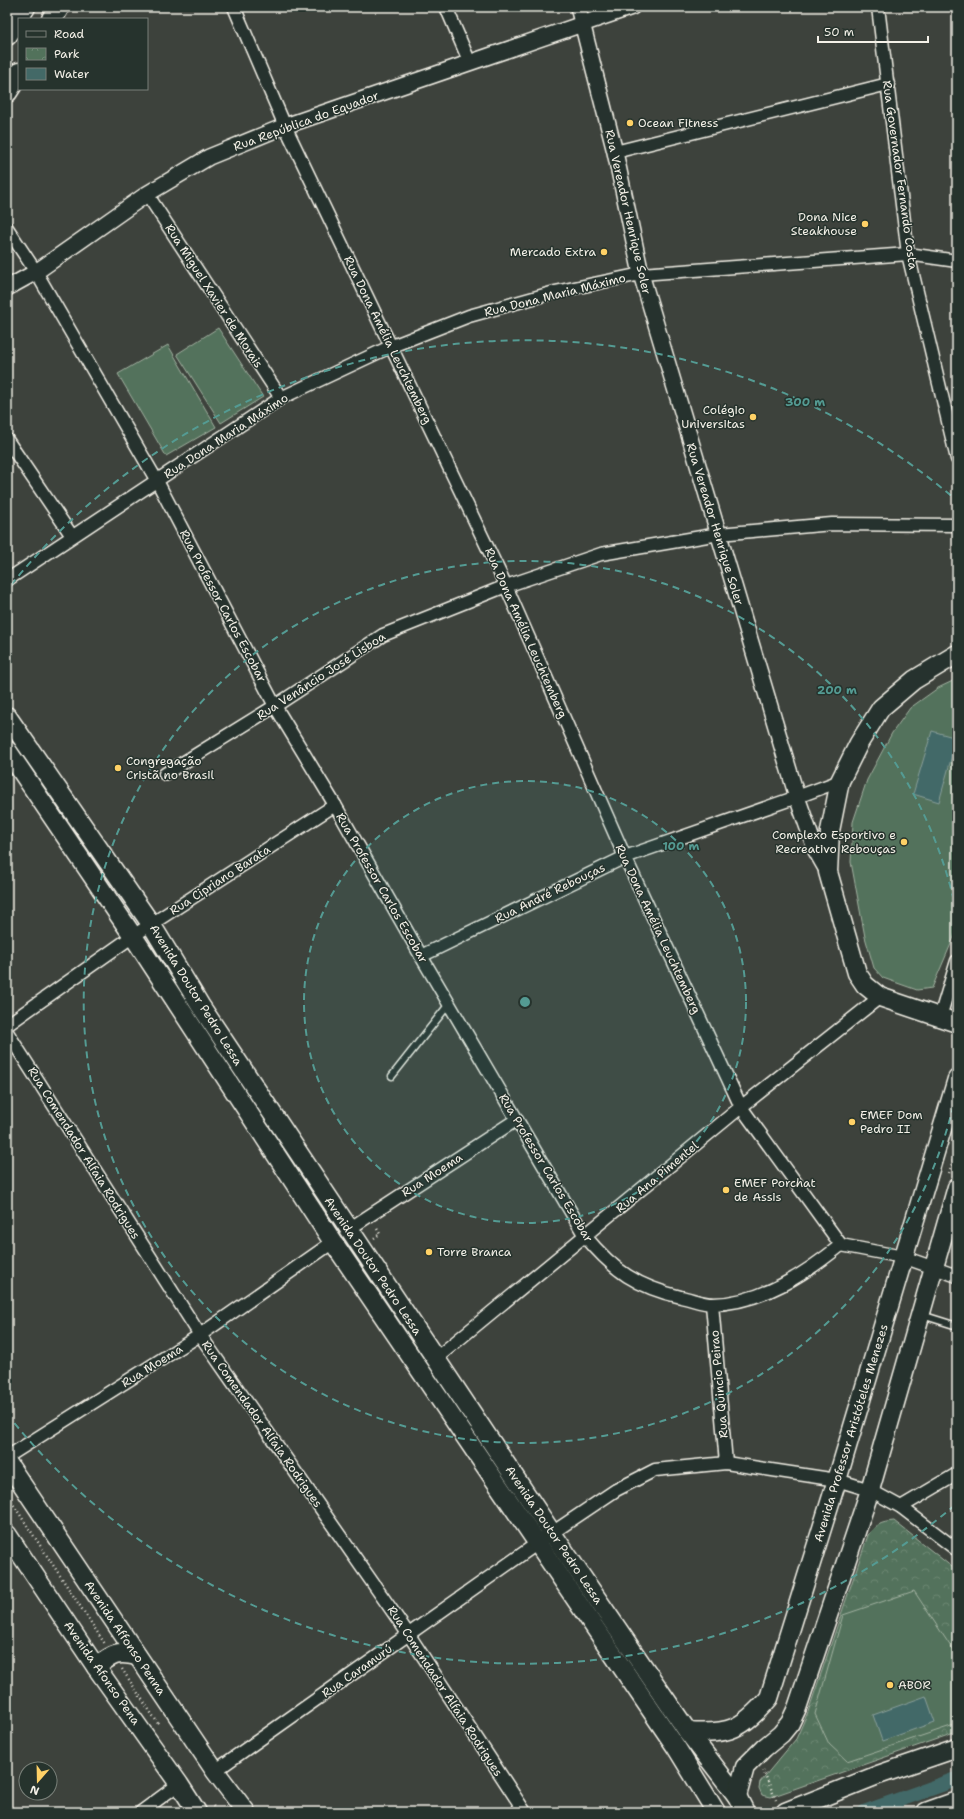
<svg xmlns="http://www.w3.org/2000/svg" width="964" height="1819" viewBox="0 0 964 1819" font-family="'Shantell Sans',sans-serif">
  <defs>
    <pattern id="park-crowns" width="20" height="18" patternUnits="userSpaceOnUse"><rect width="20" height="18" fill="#52725b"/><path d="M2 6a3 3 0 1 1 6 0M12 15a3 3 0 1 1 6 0" fill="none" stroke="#6c8773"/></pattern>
  </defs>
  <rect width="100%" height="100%" fill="#3d423c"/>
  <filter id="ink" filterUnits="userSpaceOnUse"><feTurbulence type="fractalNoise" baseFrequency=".025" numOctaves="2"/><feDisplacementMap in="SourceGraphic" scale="8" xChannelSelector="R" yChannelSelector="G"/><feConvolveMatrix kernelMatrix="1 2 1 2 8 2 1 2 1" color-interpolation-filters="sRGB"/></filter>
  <g filter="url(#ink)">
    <path fill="url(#park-crowns)" stroke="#a3b2a2" d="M894,1521L957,1571V1732L771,1797L762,1795L759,1788L760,1782L796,1739L808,1712L868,1535C875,1525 881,1522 894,1521Z"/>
    <g fill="#52725b" stroke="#a3b2a2">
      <path d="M218,328L263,397L221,423L177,354Z"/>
      <path d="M168,345L216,427L166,456L118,374Z"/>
      <path d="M957,679V930L932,988L917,990L883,978L874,968L865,937L851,862L853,822L867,780L892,733L910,708L938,688Z"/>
      <path d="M914,1591L957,1656V1724L847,1761L829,1744L815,1714L843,1615Z"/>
    </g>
    <g fill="#436967" stroke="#8a9f9b">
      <path d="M932,731L957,738L939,802L913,794Z"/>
      <path d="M926,1696L935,1722L882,1741L873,1715Z"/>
    </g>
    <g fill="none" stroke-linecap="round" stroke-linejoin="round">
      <path stroke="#436967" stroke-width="15" d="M865,1812L957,1779"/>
      <g stroke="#f4f1e8" stroke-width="9">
        <g id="service">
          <path d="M392,1076L449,1004"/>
          <path d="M922,1315L957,1326"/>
        </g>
      </g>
      <g stroke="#f4f1e8" stroke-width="15">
        <g id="minor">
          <path d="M234,7L285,126L506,586L625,857L741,1107L841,1245"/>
          <path d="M446,7L470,63"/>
          <path d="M878,7L908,254L957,459"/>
          <path d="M615,152L888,84"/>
          <path d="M147,194L281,398"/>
          <path d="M7,228L36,272L157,481L275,706L335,805L421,956L585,1236C614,1271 637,1287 681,1297C691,1299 703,1304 713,1304C762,1303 805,1274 841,1245"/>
          <path d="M7,440L72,536"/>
          <path d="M7,580L281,398L392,346L469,316L555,292L641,274L908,254L957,261"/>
          <path d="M165,774L275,706L383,635L506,586L601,554L719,534L832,524L957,525"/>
          <path d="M421,956L625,857L797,797L840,781"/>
          <path d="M940,1017L957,961"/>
          <path d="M7,1025L133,936L335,805"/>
          <path d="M7,1032L200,1335L409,1635L525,1812"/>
          <path d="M349,1229L516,1120"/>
          <path d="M841,1245L903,1257L957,1276"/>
          <path d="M712,1304L726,1463"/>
          <path d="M435,1359L741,1107L880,997"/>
          <path d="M7,1457L200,1335L333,1242"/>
          <path d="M901,1507L957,1474"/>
          <path d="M215,1771L552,1533L616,1490L655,1470L726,1463L837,1480L870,1490L901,1507L957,1550"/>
          <path d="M141,1812L179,1784"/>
        </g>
      </g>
      <g stroke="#f4f1e8" stroke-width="18">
        <g id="tertiary">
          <path d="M578,7L615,152L641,274L797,797L816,851L828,872"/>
          <path d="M7,288L36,272L147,194L209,157L285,126L632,7"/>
        </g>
      </g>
      <g stroke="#f4f1e8" stroke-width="21">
        <g id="secondary">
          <path d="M957,654L914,680L881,708L859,743L840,781L830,831L828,872L857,973L865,985L880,997L957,1023"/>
          <path d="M7,716L151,924L200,1005L552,1533L688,1732L737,1796L745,1812"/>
          <path d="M7,750L133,936L333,1242L676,1747L716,1812"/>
          <path d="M7,1462L215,1771L246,1812"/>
          <path d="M7,1534L96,1667L179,1784L197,1812"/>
          <path d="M96,1667C112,1655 116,1651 137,1656"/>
          <path d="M688,1732C730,1735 742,1729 769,1698L837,1480L957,1079"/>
          <path d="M737,1796L745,1767L764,1748L781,1734L790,1723L797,1708L870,1490L957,1187"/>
          <path d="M785,1812L878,1775L957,1748"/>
          <path d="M926,1812L957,1801"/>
        </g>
      </g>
      <g stroke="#f4f1e8" stroke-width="23">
        <g id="primary">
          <path d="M52,19L59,7"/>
          <path d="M7,35L25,7"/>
          <path d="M7,92L19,73"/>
        </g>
      </g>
      <g stroke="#f4f1e8" stroke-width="2.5" stroke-dasharray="1 3" stroke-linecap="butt">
        <path d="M949,1173L957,1148"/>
        <path d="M374,1238L380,1234L376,1227"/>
        <path d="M7,1495L105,1644"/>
        <path d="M122,1669L159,1725"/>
        <path d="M763,1770L776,1800"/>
        <path d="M213,1806L217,1812"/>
      </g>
      <use href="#service" stroke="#26332d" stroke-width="6"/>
      <use href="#minor" stroke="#26332d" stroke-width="12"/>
      <use href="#tertiary" stroke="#26332d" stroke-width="15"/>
      <use href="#secondary" stroke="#26332d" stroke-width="18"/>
      <use href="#primary" stroke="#26332d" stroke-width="20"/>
    </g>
  </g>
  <circle cx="525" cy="1002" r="221" fill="#549b93" fill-opacity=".12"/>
  <g fill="none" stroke="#549b93" stroke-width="2" stroke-dasharray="7 5">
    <circle cx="525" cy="1002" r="221"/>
    <path d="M956 1094A441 441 0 1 1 956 910"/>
    <path d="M955 1505A662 662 0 0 1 11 1419M11 585A662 662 0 0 1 955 499"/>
  </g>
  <g fill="#ffd166" stroke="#26332d" stroke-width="1.5">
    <circle cx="630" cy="123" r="4"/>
    <circle cx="865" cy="224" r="4"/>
    <circle cx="604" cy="252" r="4"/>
    <circle cx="753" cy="417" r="4"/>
    <circle cx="118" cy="768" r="4"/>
    <circle cx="904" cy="842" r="4"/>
    <circle cx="852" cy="1122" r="4"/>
    <circle cx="726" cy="1190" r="4"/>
    <circle cx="429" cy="1252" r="4"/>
    <circle cx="890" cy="1685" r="4"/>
  </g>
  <g text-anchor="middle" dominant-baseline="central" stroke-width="3" stroke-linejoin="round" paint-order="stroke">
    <g font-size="12" fill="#f4f1e8" stroke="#26332d">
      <text transform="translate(306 121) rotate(-20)">Rua República do Equador</text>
      <text transform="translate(900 175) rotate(82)">Rua Governador Fernando Costa</text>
      <text transform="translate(628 212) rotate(77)">Rua Vereador Henrique Soler</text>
      <text transform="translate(555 295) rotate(-14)">Rua Dona Maria Máximo</text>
      <text transform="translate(214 296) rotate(57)">Rua Miguel Xavier de Morais</text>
      <text transform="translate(388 340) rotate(64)">Rua Dona Amélia Leuchtemberg</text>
      <text transform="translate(226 436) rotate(-33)">Rua Dona Maria Máximo</text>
      <text transform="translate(715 524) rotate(73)">Rua Vereador Henrique Soler</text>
      <text transform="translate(223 606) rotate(62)">Rua Professor Carlos Escobar</text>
      <text transform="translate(526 633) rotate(66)">Rua Dona Amélia Leuchtemberg</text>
      <text transform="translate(321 676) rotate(-33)">Rua Venâncio José Lisboa</text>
      <text transform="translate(220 880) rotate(-33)">Rua Cipriano Barata</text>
      <text transform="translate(382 888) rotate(60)">Rua Professor Carlos Escobar</text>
      <text transform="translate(550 893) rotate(-26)">Rua André Rebouças</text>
      <text transform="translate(658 929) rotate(65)">Rua Dona Amélia Leuchtemberg</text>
      <text transform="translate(196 995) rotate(58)">Avenida Doutor Pedro Lessa</text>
      <text transform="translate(84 1153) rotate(58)">Rua Comendador Alfaia Rodrigues</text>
      <text transform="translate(546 1168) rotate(59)">Rua Professor Carlos Escobar</text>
      <text transform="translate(432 1175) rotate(-33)">Rua Moema</text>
      <text transform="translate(657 1177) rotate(-40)">Rua Ana Pimentel</text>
      <text transform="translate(373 1266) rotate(56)">Avenida Doutor Pedro Lessa</text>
      <text transform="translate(152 1366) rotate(-32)">Rua Moema</text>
      <text transform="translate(719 1384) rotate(-95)">Rua Quincio Peirao</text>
      <text transform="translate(262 1424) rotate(55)">Rua Comendador Alfaia Rodrigues</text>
      <text transform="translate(851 1433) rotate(-73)">Avenida Professor Aristóteles Menezes</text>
      <text transform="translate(554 1535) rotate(56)">Avenida Doutor Pedro Lessa</text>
      <text transform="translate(125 1638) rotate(56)">Avenida Affonso Penna</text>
      <text transform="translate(357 1671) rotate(-35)">Rua Caramurú</text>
      <text transform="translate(102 1673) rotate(55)">Avenida Afonso Pena</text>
      <text transform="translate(445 1691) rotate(57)">Rua Comendador Alfaia Rodrigues</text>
    </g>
    <g font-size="12" fill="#f4f1e8" stroke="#26332d" text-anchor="start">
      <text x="638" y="123">Ocean Fitness</text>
      <text x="857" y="217" text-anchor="end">Dona Nice<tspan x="857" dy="14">Steakhouse</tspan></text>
      <text x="596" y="252" text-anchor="end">Mercado Extra</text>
      <text x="745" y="410" text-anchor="end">Colégio<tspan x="745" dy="14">Universitas</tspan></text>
      <text x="126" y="761">Congregação<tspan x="126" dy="14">Cristã no Brasil</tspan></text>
      <text x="896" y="835" text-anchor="end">Complexo Esportivo e<tspan x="896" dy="14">Recreativo Rebouças</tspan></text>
      <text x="860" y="1115">EMEF Dom<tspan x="860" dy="14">Pedro II</tspan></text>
      <text x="734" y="1183">EMEF Porchat<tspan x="734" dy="14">de Assis</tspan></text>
      <text x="437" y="1252">Torre Branca</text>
      <text x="898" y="1685">ABOR</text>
    </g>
  </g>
  <circle cx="525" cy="1002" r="6" fill="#549b93" stroke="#26332d" stroke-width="2"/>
  <g font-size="12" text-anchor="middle" font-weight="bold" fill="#549b93" stroke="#26332d" stroke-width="3" stroke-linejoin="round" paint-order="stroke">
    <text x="805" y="406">300 m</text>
    <text x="837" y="694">200 m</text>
    <text x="681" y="850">100 m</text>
  </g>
  <rect width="964" height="1819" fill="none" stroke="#26332d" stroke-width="24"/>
  <rect x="12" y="12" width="940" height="1795" fill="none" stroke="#f4f1e8" stroke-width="1.5" filter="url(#ink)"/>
  <rect x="18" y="18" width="130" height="72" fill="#26332d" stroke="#787f78"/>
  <rect x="26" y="31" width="20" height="6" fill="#26332d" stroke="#787f78"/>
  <text x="54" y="38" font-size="12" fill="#f4f1e8">Road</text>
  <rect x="26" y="48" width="20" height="12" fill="url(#park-crowns)" stroke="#787f78"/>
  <text x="54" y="58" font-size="12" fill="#f4f1e8">Park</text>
  <rect x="26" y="68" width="20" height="12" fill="#436967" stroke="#787f78"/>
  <text x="54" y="78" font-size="12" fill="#f4f1e8">Water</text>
  <g transform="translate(38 1781) rotate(200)"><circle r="19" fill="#26332d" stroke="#787f78"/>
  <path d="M0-3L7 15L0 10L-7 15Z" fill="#ffd166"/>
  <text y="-6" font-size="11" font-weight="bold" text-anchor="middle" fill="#f4f1e8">N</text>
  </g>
  <path d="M818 36v6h110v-6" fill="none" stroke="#f4f1e8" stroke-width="2"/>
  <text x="824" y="36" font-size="12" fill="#f4f1e8" stroke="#26332d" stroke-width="3" paint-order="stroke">50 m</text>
</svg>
